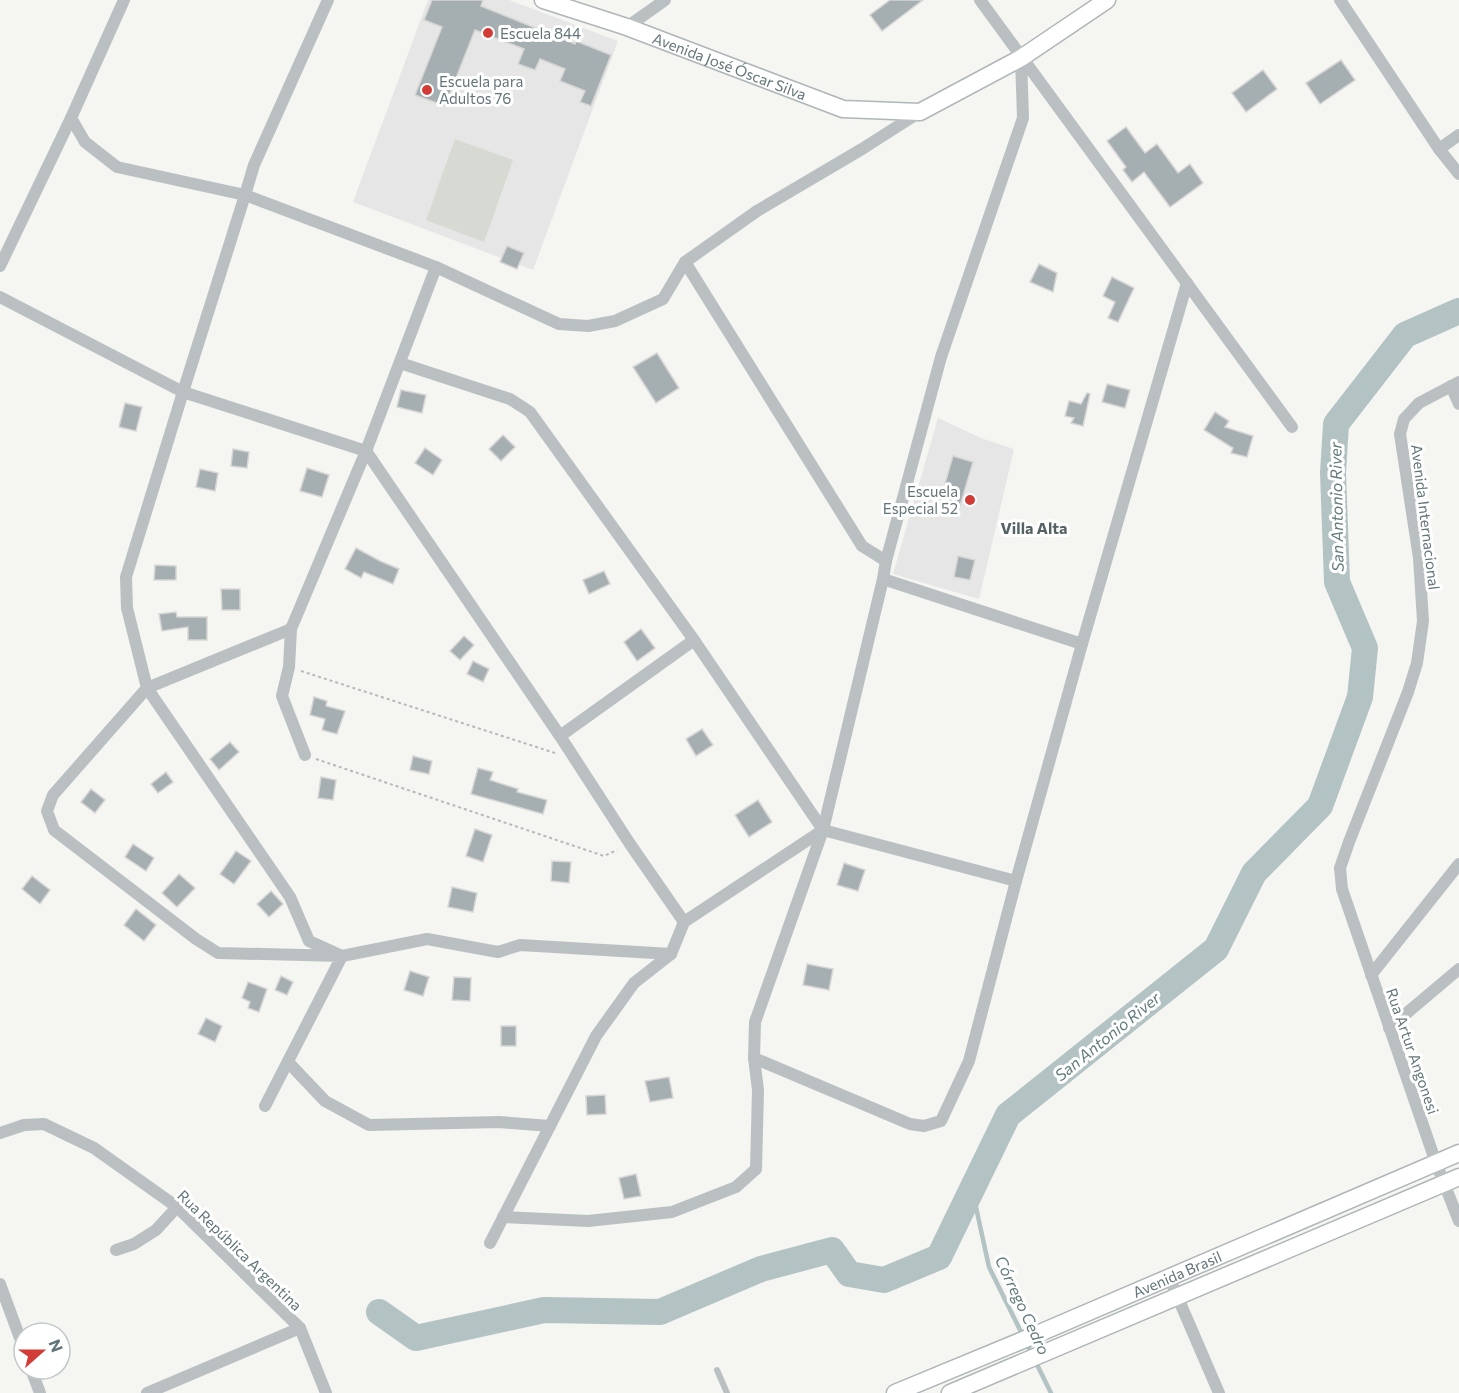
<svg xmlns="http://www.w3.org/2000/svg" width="1459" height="1393" viewBox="0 0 1459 1393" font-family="Commissioner,sans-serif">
  <rect width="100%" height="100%" fill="#f5f5f2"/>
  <g fill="#e6e6e6">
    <path d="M428,0H509L618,41L533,270L353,202Z"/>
    <path d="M938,418L981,438L1014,449L979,599L893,574Z"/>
  </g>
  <path fill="#d6dad2" d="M455,139L513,160L484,242L426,220Z"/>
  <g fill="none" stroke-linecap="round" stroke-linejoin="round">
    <path stroke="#b3c2c3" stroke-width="4.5" d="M972,1189L989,1267L1051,1393"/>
    <path stroke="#b3c2c3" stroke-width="26" d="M379,1312L416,1338L544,1310L660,1312L761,1269L832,1250L849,1274L884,1280L939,1257L1008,1115L1216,949L1254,873L1320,806L1360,697L1365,648L1337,582L1333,473L1336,424L1405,335L1459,311"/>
  </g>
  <g fill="#a5aeb1" stroke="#d7d6d5" stroke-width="1.5">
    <path d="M432,0H483L481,6L575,44L576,41L611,55L591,106L580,102L585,91L560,81L565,69L540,59L535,70L518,64L524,49L475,30L445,106L415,95L442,27L424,20Z"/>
    <path d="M890,0H923L882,31L870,15Z"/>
    <path d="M1341,60L1355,80L1320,104L1306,83Z"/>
    <path d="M1263,70L1277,89L1246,112L1232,93Z"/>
    <path d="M1126,127L1145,153L1157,144L1178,173L1190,164L1203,183L1170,207L1144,172L1132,182L1123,170L1126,167L1107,141Z"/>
    <path d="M507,246L524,253L517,269L500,262Z"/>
    <path d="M1039,264L1057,273L1053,292L1030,282Z"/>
    <path d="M1112,277L1134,288L1118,322L1108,318L1115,302L1103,296Z"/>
    <path d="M657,353L679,388L656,403L633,367Z"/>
    <path d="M1107,384L1130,390L1125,408L1102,402Z"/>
    <path d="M401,390L426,395L422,413L397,407Z"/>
    <path d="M1087,393L1090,394L1083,426L1071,423L1074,418L1065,416L1069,401L1081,404Z"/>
    <path d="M125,403L142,407L136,431L119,427Z"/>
    <path d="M1215,412L1229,421L1225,427L1253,436L1247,457L1231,453L1233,448L1204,430Z"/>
    <path d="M503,435L515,447L501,461L489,449Z"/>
    <path d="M425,448L442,460L433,475L415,463Z"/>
    <path d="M233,449L249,452L247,468L231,466Z"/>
    <path d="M953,456L973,462L957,516L937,511Z"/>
    <path d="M307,468L329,475L322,497L300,491Z"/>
    <path d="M200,469L218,473L215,491L196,487Z"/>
    <path d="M356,548L380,561L399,569L393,584L364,572L361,578L345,569Z"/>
    <path d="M958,556L975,560L970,580L954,577Z"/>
    <path d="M155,565L176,566V580H154Z"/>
    <path d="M604,571L610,584L589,594L583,580Z"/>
    <path d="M221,589H240V610H222Z"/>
    <path d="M176,612L177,617H207V640H188V627L162,631L159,614Z"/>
    <path d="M641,629L655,648L637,661L624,642Z"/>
    <path d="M464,636L474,645L460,660L450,651Z"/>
    <path d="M473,661L489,669L483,682L467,674Z"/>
    <path d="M314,697L327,701L326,706L345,711L337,734L322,730L325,719L310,715Z"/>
    <path d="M702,729L713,745L696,756L686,739Z"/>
    <path d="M230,742L239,752L219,770L210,759Z"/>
    <path d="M413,756L432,761L429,774L410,770Z"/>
    <path d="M478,768L493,772L490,780L518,789L517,792L547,800L543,814L471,794Z"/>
    <path d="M166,772L173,782L158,793L151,784Z"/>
    <path d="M321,777L336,780L333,800L318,798Z"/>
    <path d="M91,789L105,800L95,813L81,802Z"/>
    <path d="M758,800L772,822L749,837L735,815Z"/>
    <path d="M475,829L492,835L483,862L466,856Z"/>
    <path d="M133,844L154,858L146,871L125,857Z"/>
    <path d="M236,851L251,861L234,884L220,874Z"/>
    <path d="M552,861L571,862L569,883L551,881Z"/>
    <path d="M844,863L865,870L858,891L837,885Z"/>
    <path d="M179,874L195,888L177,907L162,893Z"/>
    <path d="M32,876L50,890L40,904L22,889Z"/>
    <path d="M452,887L477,893L473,912L448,907Z"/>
    <path d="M271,891L283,904L269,917L257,904Z"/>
    <path d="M136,909L156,925L144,941L124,925Z"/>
    <path d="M807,964L833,969L829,990L803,985Z"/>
    <path d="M410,971L429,977L423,996L404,990Z"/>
    <path d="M281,976L293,982L287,995L275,990Z"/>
    <path d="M454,977L471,978L470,1001L452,1000Z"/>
    <path d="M248,982L267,989L259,1012L248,1008L250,1002L242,998Z"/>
    <path d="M206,1018L222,1026L215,1042L198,1034Z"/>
    <rect x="501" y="1026" width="15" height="20"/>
    <path d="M669,1077L673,1098L650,1102L645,1081Z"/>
    <path d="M605,1095L606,1114L587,1115L586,1096Z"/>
    <path d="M636,1174L641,1196L624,1199L619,1178Z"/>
  </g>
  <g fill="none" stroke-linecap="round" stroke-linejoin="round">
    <g stroke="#afb6b8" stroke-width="19">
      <g id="secondary">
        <path id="s1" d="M543,0L627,27L843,109L920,112L1021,58L1107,0"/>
        <path id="s2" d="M895,1393L1035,1335L1459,1153"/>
        <path d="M950,1393L1459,1177"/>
      </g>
    </g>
    <g stroke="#b5b9ba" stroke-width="2" stroke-dasharray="3 3" stroke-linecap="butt">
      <path d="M301,671L555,753"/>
      <path d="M316,759L604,856L617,850"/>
    </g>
    <path stroke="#bac0c2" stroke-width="6" d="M717,1370L727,1393"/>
    <g stroke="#bac0c2" stroke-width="12">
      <path d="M328,0L254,165L245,195L436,267L559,324L588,326L615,321L663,299L685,262L757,211L862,149L920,112"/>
      <path d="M980,0L1292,427"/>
      <path d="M1340,0L1439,149L1459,174"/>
      <path d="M627,27L665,0"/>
      <path d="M71,118L85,142L117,167L245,195L183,392L366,451L560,736L630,844L684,922"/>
      <path d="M1439,149L1459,135"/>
      <path d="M685,262L862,546L886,561"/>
      <path d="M0,266L71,118L124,0"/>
      <path d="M0,297L183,392L126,577L127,608L147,688L53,795L47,811L54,830L196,939L218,953L342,956L265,1106"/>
      <path d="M400,363L510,399L530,412L694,640L823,830"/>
      <path d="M1459,382L1419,403L1404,419L1400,434L1419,558L1423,621L1417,663L1408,692L1349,842L1340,868L1342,889L1436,1163L1459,1221"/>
      <path d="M1451,386L1459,404"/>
      <path d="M883,579L1082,644"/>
      <path d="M291,629L147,688L290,897L309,941L342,956L427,939L498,952L520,945L671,954"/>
      <path d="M560,736L694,640"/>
      <path d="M305,755L282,696L289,667L291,629L366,451L436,267"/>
      <path d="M1371,975L1459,864"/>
      <path d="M1389,1028L1459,969"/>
      <path d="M754,1058L910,1124L924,1126L941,1121L969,1061L1016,881L1082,644L1187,283"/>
      <path d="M288,1062L325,1101L369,1125L499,1122L550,1126"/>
      <path d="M0,1133L24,1125L44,1124L94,1148L177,1207L300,1328L326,1393"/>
      <path d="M503,1217L588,1221L672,1212L736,1187L756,1169L758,1090L754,1058L755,1022L823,830L883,579L886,561L941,357L1023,118L1021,58"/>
      <path d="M490,1243L596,1036L634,983L671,954L684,922L823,830L1016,881"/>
      <path d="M116,1250L134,1244L156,1230L177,1207"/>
      <path d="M1169,1277L1219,1393"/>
      <path d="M0,1284L24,1349"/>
      <path d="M31,1369L40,1393"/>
      <path d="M147,1393L300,1328"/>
    </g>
    <use href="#secondary" stroke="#fff" stroke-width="16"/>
  </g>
  <g fill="#d13c37" stroke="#fff" stroke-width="2">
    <circle cx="488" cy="33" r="6"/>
    <circle cx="427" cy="90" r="6"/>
    <circle cx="970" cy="500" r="6"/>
  </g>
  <g text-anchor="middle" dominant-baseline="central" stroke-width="6" stroke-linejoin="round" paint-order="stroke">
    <g font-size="15" fill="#63757a" stroke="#fff" text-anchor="start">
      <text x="500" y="33">Escuela 844</text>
      <text x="439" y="81">Escuela para<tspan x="439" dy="17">Adultos 76</tspan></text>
      <text x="958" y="491" text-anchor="end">Escuela<tspan x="958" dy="17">Especial 52</tspan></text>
    </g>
    <g font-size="15" fill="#63757a" stroke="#fff">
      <text stroke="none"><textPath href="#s1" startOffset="198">Avenida José Óscar Silva</textPath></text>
      <text transform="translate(1426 517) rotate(83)">Avenida Internacional</text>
      <text transform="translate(1413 1051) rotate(71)">Rua Artur Angonesi</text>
      <text transform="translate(240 1250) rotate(44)">Rua República Argentina</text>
      <text stroke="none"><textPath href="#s2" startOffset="306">Avenida Brasil</textPath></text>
    </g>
    <g font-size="16" font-style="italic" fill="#637b7d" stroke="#fff">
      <text transform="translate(1336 507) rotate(-91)">San Antonio River</text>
      <text transform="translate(1107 1036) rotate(-39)">San Antonio River</text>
      <text transform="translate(1023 1305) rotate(65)">Córrego Cedro</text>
    </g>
    <g font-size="16" font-weight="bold" fill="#546266" stroke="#fff">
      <text x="1034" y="527">Villa Alta</text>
    </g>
  </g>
  <g transform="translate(42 1351) rotate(69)"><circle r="28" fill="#ffffff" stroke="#c1c8ca" stroke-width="1.5"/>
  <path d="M0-4.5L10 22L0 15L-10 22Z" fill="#d13c37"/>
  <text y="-9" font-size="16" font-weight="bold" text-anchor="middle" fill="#63757a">N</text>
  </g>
</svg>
